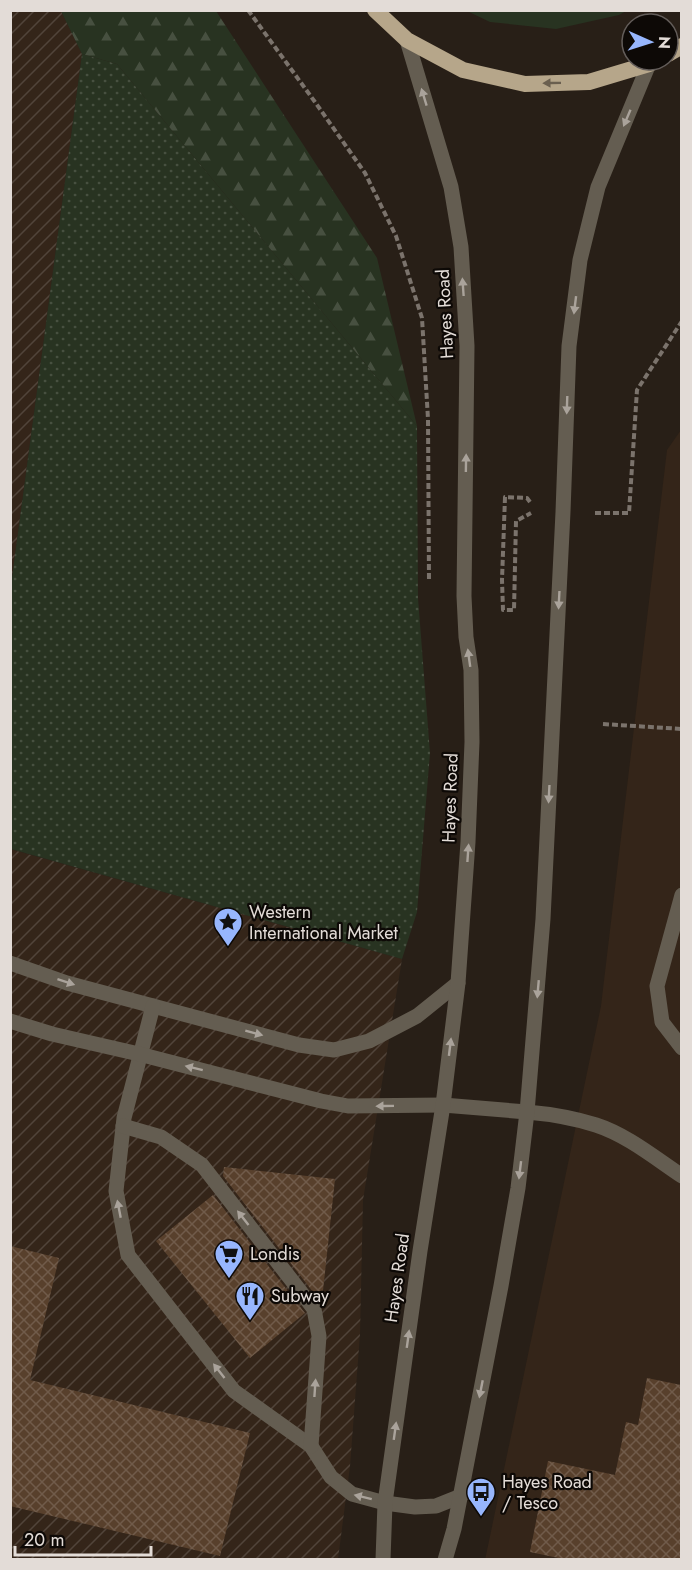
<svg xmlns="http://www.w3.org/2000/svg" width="692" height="1570" viewBox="0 0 692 1570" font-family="Jost,sans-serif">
  <defs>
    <pattern id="industrial-furrows" width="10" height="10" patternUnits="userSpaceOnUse" patternTransform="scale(1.5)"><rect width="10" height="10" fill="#342519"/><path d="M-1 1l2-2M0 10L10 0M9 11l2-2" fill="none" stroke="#51443a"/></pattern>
    <pattern id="grass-dots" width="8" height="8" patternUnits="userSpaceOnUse" patternTransform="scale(1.5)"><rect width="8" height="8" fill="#283321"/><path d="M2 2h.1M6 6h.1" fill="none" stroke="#475040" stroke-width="1.8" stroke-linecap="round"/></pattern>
    <pattern id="forest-firs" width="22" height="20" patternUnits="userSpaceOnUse" patternTransform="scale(1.5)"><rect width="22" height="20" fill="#283321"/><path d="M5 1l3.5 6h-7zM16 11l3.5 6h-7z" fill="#475040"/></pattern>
    <pattern id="building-cross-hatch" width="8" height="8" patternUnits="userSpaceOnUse" patternTransform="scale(1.5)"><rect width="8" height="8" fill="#58402c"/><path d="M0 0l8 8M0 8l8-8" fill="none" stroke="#705b4a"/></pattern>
  </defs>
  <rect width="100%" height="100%" fill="#281f17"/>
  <path fill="#342519" d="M681,430V1559L485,1560L601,1006L667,450Z"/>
  <g fill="url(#industrial-furrows)">
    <path d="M11,11H61L82,54L11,585Z"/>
    <path d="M10,849L402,959L363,1200L360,1334L350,1466L338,1559H11Z"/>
  </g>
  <path fill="url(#grass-dots)" d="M82,54L117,64L417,426L418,598L430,753L417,912L402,959L11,849V585Z"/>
  <path fill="url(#forest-firs)" d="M61,11H216L377,258L417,426L117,64L82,54Z"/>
  <path fill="#283321" d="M467,11H626L619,15L556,29L490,22Z"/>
  <g fill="url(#building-cross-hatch)">
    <path d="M224,1167L335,1179L322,1300L320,1301L223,1176Z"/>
    <path d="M213,1195L305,1313L250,1358L156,1241Z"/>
    <path d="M10,1246L59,1258L30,1380L250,1433L220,1556L10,1506Z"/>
    <path d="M647,1378L681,1385V1560H568L530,1552L548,1461L615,1475L626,1422L638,1425Z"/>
  </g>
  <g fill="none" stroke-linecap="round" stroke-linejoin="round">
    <g stroke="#7b736c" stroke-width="4" stroke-dasharray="6 3" stroke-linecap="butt">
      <path d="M248,10L315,102L365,173L396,236L422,318L428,419L429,581"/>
      <path d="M530,502L527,498L505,497L502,580L503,610H514L516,521L531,513"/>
      <path d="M595,513H629L637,390L682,321"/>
      <path d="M603,724L682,729"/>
    </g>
    <g stroke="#645d51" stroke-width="15">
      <path d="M682,895L657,986L662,1022L682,1048"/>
      <path d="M10,963L67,983L299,1045L334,1050L369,1041L417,1016L458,983"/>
      <path d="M153,1006L124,1118L116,1191L128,1255L234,1391L311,1446L331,1477L352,1494L385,1503L415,1507L436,1506L461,1496"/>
      <path d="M10,1021L52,1034L139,1054L321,1101L348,1106L443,1105"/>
      <path d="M527,1112C550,1114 574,1118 596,1125C627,1135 655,1158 682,1176"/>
      <path d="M123,1126L161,1137L202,1165L314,1309L319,1336L311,1446"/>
    </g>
    <g stroke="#645d51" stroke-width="15">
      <path d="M443,1105L527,1112"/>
      <path d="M383,1560L385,1503L420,1251L443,1105L458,983L468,842L472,742L471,670L466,637L464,596L467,346L461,247L451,187L407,40"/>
      <path d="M445,1560L454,1529L501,1286L518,1188L527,1112L543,919L563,512L569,346L580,260L598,187L649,64"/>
    </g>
    <g stroke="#b6a68a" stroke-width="16">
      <path d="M375,10L407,40L463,70L525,84L589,82L649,64L657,60"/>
      <path d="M668,54L682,46"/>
    </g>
  </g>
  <defs><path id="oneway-solid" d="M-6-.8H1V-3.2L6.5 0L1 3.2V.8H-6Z" transform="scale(1.5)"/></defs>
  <use fill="#6a5f4f" href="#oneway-solid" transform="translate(552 83) rotate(179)"/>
  <g fill="#aaa39b">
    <use href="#oneway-solid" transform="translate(424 97) rotate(-107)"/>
    <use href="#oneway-solid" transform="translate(627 118) rotate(113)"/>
    <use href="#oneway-solid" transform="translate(463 287) rotate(-94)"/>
    <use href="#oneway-solid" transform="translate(575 305) rotate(97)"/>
    <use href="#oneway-solid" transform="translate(567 405) rotate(92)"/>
    <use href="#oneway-solid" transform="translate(466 463) rotate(-89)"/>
    <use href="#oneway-solid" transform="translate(559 600) rotate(93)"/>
    <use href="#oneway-solid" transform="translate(469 658) rotate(-98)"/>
    <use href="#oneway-solid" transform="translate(549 794) rotate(93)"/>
    <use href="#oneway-solid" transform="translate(468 853) rotate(-86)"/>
    <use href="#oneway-solid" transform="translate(66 982) rotate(18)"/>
    <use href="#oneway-solid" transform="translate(538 989) rotate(95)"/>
    <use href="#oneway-solid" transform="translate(254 1033) rotate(15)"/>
    <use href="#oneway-solid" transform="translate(450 1047) rotate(-83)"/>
    <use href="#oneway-solid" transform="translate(194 1068) rotate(-166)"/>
    <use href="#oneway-solid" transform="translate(385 1106) rotate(179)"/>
    <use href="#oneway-solid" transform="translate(520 1170) rotate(97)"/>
    <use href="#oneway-solid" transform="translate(119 1209) rotate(-101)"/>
    <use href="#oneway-solid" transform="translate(243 1218) rotate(-128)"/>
    <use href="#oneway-solid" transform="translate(408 1339) rotate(-82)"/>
    <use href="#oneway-solid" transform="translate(219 1371) rotate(-128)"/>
    <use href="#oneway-solid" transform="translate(315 1388) rotate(-86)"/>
    <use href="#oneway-solid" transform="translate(481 1389) rotate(101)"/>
    <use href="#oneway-solid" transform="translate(395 1431) rotate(-82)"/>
    <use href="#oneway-solid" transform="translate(363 1497) rotate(-166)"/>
  </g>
  <defs>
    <g id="sight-pin" transform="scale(1.5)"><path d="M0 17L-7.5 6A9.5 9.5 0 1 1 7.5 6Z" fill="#97b6fd" stroke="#0d0906"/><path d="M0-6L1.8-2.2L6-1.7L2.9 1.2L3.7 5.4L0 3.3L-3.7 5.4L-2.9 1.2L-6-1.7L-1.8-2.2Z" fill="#111"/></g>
    <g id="supermarket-pin" transform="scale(1.5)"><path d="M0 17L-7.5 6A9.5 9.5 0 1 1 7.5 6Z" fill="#97b6fd" stroke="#0d0906"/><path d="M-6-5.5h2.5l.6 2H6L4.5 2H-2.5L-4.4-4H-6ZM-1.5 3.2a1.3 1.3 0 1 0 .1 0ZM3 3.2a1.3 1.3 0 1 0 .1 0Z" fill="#111"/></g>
    <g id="restaurant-pin" transform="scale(1.5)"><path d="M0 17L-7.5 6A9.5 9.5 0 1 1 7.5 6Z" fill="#97b6fd" stroke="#0d0906"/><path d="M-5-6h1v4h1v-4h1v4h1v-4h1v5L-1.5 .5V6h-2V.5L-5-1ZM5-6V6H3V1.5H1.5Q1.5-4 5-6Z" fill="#111"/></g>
    <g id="bus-pin" transform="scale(1.5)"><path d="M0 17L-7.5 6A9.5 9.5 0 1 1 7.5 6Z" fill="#97b6fd" stroke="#0d0906"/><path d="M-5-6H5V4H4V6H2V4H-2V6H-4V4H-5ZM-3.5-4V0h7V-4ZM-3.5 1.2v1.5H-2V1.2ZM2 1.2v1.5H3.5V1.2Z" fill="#111"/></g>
  </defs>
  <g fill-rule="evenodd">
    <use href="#sight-pin" x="228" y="922"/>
    <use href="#supermarket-pin" x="229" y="1254"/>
    <use href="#restaurant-pin" x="250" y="1296"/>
    <use href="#bus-pin" x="481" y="1492"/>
  </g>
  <g text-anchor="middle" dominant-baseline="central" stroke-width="4.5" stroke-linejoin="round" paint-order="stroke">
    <g font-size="18" fill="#e3dcd7" stroke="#0d0906">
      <text transform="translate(445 314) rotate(-93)">Hayes Road</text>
      <text transform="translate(450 798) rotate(-88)">Hayes Road</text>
      <text transform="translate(397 1278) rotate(-82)">Hayes Road</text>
    </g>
    <g font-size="18" fill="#e3dcd7" stroke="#0d0906" text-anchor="start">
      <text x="249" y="912">Western<tspan x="249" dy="21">International Market</tspan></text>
      <text x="250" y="1254">Londis</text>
      <text x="271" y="1296">Subway</text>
      <text x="502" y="1482">Hayes Road<tspan x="502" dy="21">/ Tesco</tspan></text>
    </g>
  </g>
  <rect width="692" height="1570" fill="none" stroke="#e3dcd7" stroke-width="24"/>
  <g transform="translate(650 42) rotate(93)"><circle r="28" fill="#0d0906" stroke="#635d5a" stroke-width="1.5"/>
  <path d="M0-4.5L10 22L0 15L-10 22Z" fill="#97b6fd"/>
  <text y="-9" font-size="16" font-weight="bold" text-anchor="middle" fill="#e3dcd7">N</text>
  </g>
  <path d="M15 1546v9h136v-9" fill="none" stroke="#e3dcd7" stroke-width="3"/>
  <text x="24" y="1546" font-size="18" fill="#e3dcd7" stroke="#0d0906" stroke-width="4.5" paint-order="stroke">20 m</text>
</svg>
